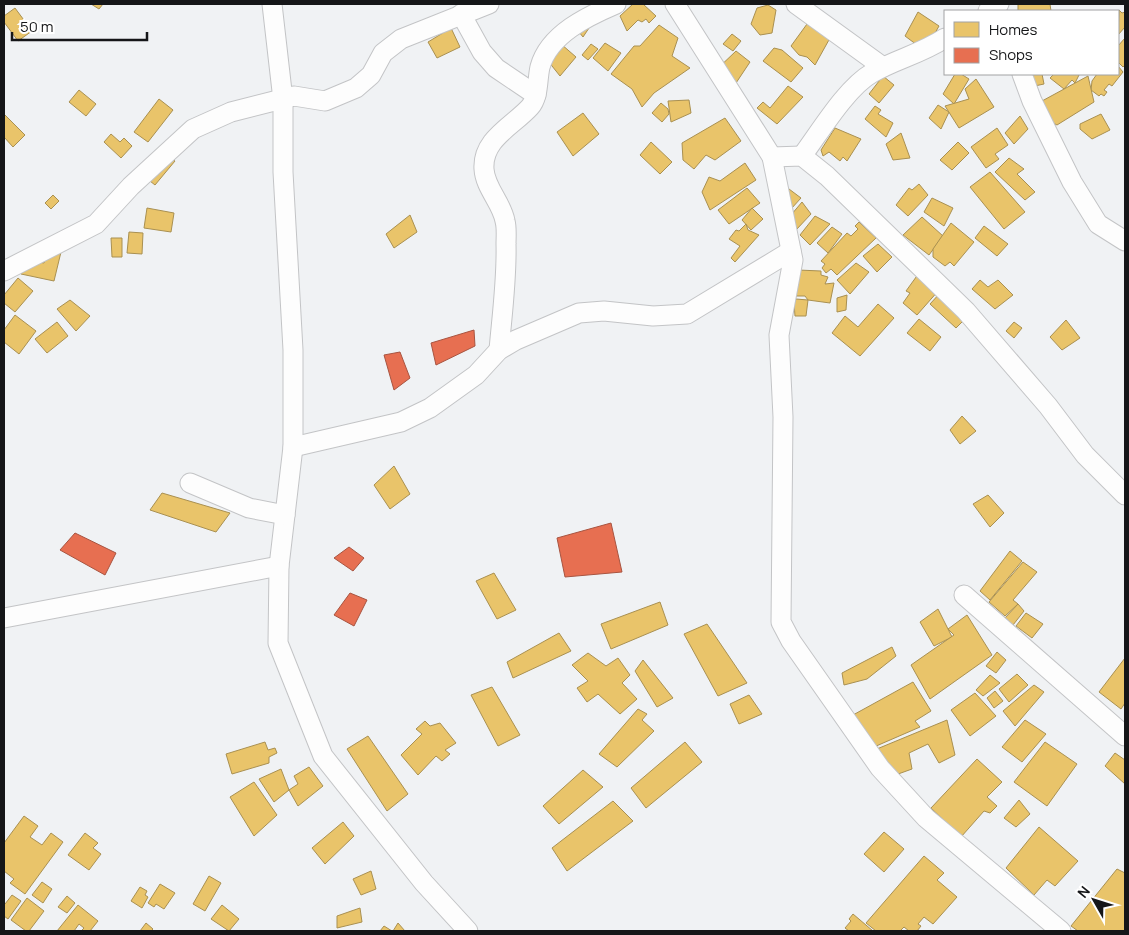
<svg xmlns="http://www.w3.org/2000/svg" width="1129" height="935" viewBox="0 0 1129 935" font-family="Manrope,sans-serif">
  <rect width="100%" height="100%" fill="#f0f2f4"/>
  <g fill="#e9c46a" stroke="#a99051">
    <path d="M91,4H103L99,9Z"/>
    <path d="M633,4H643L656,16L649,23L646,19L642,22L638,20L627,31L620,16Z"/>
    <path d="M1018,4H1050L1051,11H1018Z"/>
    <path d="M768,5L776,10L772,33L760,35L751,24L757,8Z"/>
    <path d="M15,8L32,31L18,41L4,22V16Z"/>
    <path d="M1119,10L1122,13L1125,12V27L1118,35Z"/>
    <path d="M918,12L939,26L925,51L905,36Z"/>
    <path d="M585,24L589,28L583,37L579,32Z"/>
    <path d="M807,24L830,38L815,65L807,57L799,55L791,46Z"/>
    <path d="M659,25L678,38L672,56L690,68L654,93L642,107L632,89L611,74L634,46H640Z"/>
    <path d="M451,28L460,47L437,58L428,42Z"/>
    <path d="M732,34L741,41L733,51L723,44Z"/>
    <path d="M1125,38V65L1123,67L1118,62V46Z"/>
    <path d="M605,43L621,53L608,71L593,58Z"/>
    <path d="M561,44L576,57L560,76L548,61Z"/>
    <path d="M591,44L598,49L588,60L582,55Z"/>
    <path d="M774,48L782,50L803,68L791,82L763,61Z"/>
    <path d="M736,51L750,62L734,86L714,72Z"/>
    <path d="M1118,66L1123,72L1112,86L1109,84L1104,90L1107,92L1104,96L1101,94L1099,96L1091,90L1092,81L1097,74H1118Z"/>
    <path d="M955,74H961L969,79L954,104L943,94Z"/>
    <path d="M1025,74H1042L1044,84L1030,87Z"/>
    <path d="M1054,74H1078L1079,75L1075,83L1072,80L1064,89L1050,78Z"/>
    <path d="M883,76L894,85L879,103L869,94Z"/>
    <path d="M1088,76L1094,102L1057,125L1051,122L1042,101Z"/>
    <path d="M976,79L994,107L959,128L945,106L969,99L965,89Z"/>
    <path d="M788,86L803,97L777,124L757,108L763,102L770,108Z"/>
    <path d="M79,90L96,104L86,116L69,102Z"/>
    <path d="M159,99L173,110L148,142L134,132Z"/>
    <path d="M689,100L691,113L671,122L668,101Z"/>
    <path d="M661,103L668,109L669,114L662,122L652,113Z"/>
    <path d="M938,105L949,112L941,129L929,118Z"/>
    <path d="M875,106L881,110L878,114L893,123L886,137L865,119Z"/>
    <path d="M583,113L599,134L573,156L557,132Z"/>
    <path d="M4,114L25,135L13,147L4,137Z"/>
    <path d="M1101,114L1110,130L1092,139L1080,129V124Z"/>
    <path d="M1020,116L1028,129L1014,144L1005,133Z"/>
    <path d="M725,118L741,141L715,160L706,155L694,169L683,160L682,143Z"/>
    <path d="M835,128L861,139L847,161L843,157L840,161L829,152L823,156L821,150Z"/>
    <path d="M997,128L1008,145L995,154L999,159L986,168L971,147Z"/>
    <path d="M901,133L910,158L893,160L886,144Z"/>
    <path d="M111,134L120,142L124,138L132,146L121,158L104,142Z"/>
    <path d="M651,142L672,162L660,174L640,155Z"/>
    <path d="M958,142L969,153L952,170L940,160Z"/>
    <path d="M160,149L175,161L155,185L140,173Z"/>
    <path d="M1009,158L1024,169L1017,174L1035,192L1025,200L995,172Z"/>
    <path d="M745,163L756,180L710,210L702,192L709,177L720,181Z"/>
    <path d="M990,172L1025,212L1004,229L970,187Z"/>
    <path d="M919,184L928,195L908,216L896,205L909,188L912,190Z"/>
    <path d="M785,186L801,198L791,209Z"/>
    <path d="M747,188L760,203L729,224L718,210Z"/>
    <path d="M53,195L59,201L51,209L45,203Z"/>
    <path d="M932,198L953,208L944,226L924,212Z"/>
    <path d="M802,202L811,214L796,230L786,221Z"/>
    <path d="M147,208L174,213L171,232L144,228Z"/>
    <path d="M752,208L763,219L751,230L742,220Z"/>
    <path d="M410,215L417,232L394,248L386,234Z"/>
    <path d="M815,216L830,224L810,245L800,235Z"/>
    <path d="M922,217L943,236L929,255L903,235Z"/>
    <path d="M859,222L876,238L837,275L831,269L826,273L822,268L825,264L821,261L847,233L851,236L858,229L855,226Z"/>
    <path d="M951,223L974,242L954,266L950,262L945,266L933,257V249Z"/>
    <path d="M746,224L748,230L759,235L735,262L731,258L740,246L729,239L736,230L739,231Z"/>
    <path d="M984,226L1008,244L997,256L975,238Z"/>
    <path d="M832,227L842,234L828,253L817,243Z"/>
    <path d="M129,232L143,233L142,254L127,253Z"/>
    <path d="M111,238H122V257H112Z"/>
    <path d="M878,244L892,257L877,272L863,256Z"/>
    <path d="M47,248L61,252L54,281L21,274L24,259L44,263Z"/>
    <path d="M856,263L869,272L850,294L837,280Z"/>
    <path d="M798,270L821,271V275L828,277L825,284L834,283L830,303L808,300L805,296H787Z"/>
    <path d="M919,273L939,290L917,315L903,303L910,293L906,291Z"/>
    <path d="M18,278L33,291L15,312L4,303V295Z"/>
    <path d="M980,280L988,287L998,280L1013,295L995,309L972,289Z"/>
    <path d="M941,292L967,317L956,328L930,304Z"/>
    <path d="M847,295L846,310L837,312V298Z"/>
    <path d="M796,299L808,300L806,316H795L794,303Z"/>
    <path d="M70,300L90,316L76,331L57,309Z"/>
    <path d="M878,304L894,318L860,356L832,333L845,316L858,327Z"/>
    <path d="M15,315L36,331L19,354L4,342V330Z"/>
    <path d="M919,319L941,337L930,351L907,333Z"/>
    <path d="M1066,320L1080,338L1062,350L1050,337Z"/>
    <path d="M57,322L68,336L47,353L35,339Z"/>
    <path d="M1014,322L1022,328L1014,338L1006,331Z"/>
    <path d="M962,416L976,431L960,444L950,430Z"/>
    <path d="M394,466L410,494L390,509L374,485Z"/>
    <path d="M162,493L230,513L216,532L150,510Z"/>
    <path d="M988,495L1004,513L990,527L973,504Z"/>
    <path d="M1010,551L1022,561L990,600L980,591Z"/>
    <path d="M1023,562L1037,572L1013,600L1018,604L1005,616L989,602Z"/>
    <path d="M494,573L516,610L497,619L476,581Z"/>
    <path d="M660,602L668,625L611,649L601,624Z"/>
    <path d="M1018,604L1024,611L1013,625L1005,618Z"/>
    <path d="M938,609L952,637L934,646L920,622Z"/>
    <path d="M1026,613L1043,624L1032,638L1016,626Z"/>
    <path d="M967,615L992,655L930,699L911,665L954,635L948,629Z"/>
    <path d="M707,624L747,683L718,696L684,634Z"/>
    <path d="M559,633L571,651L513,678L507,662Z"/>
    <path d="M892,647L896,656L867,679L844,685L842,673Z"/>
    <path d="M997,652L1006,660L996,673L986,666Z"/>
    <path d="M588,653L606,666L618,658L630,675L622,683L637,699L620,714L598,694L587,702L577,688L588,681L572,665Z"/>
    <path d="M1125,658V703L1121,709L1099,692Z"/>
    <path d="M643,660L673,698L657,707L635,671Z"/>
    <path d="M1017,674L1028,685L1009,702L999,689Z"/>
    <path d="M990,675L1000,683L983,696L976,690Z"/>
    <path d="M913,682L931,711L915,721L920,727L867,750L853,715Z"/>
    <path d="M1034,685L1044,692L1015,726L1003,711Z"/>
    <path d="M492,687L520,735L498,746L471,695Z"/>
    <path d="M995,691L1003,701L994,708L987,698Z"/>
    <path d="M975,693L996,716L970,736L951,710Z"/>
    <path d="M749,695L762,714L739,724L730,704Z"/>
    <path d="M638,709L647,714L642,720L654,731L617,767L599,754Z"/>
    <path d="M947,720L955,755L939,763L928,744L909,753L912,769L887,778L872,751Z"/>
    <path d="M1025,720L1046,734L1022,762L1002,747Z"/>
    <path d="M425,721L430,726L440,723L456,743L445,750L450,754L442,761L436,756L418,775L401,755L422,734L416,729Z"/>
    <path d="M368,736L408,794L387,811L347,749Z"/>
    <path d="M265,742L268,750L275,748L277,753L269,757V763L232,774L226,754Z"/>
    <path d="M685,742L702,762L646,808L631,788Z"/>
    <path d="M1045,742L1077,764L1047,806L1014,782Z"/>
    <path d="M1115,753L1125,760V784L1105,766Z"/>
    <path d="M977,759L1002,782L987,797L997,806L990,813L984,811L961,837L931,808Z"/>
    <path d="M309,767L323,786L298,806L289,790L298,784L294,776Z"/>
    <path d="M281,769L289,790L274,802L259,779Z"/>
    <path d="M583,770L603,787L559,824L543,806Z"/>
    <path d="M254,782L277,815L254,836L230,797Z"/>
    <path d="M1019,800L1030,814L1016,827L1004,818Z"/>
    <path d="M613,801L633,821L567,871L552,848Z"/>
    <path d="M24,816L38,826L30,837L42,845L51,833L63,842L25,894L10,883L14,879L4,871V843Z"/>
    <path d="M343,822L354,836L325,864L312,848Z"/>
    <path d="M1039,827L1078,861L1055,886L1047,880L1034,895L1006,868Z"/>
    <path d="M884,832L904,849L884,872L864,854Z"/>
    <path d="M85,833L98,843L93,848L101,854L89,870L68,855Z"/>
    <path d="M924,856L944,873L937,880L957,897L933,924L924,917L918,924L921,926L917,931H909L904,927L900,931H876L866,923Z"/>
    <path d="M1117,869L1125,873V931H1078L1071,926Z"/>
    <path d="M371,871L376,889L361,895L353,879Z"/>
    <path d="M209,876L221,883L205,911L193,904Z"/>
    <path d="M42,882L52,889L43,903L32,895Z"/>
    <path d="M160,884L175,893L164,909L156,904L154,907L148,903Z"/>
    <path d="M140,887L147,891L145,895L148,897L142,908L131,901Z"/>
    <path d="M12,895L21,901L8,919L4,916V903L5,904Z"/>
    <path d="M67,896L75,903L67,913L58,907Z"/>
    <path d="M27,898L44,911L29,931H26L11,920Z"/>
    <path d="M78,905L98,921L90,931H81L84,928L79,924L74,931H57Z"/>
    <path d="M222,905L239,919L229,931L211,919Z"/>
    <path d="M360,908L362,922L337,928V916Z"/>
    <path d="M853,914L873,931H849L845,928L851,921L849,919Z"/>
    <path d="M146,923L153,929L151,931H140Z"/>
    <path d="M398,923L405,931H393Z"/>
    <path d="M384,926L392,931H380Z"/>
  </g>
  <g fill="#e76f51" stroke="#a85440">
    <path d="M474,330L475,346L436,365L431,343Z"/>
    <path d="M400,352L410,378L394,390L384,355Z"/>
    <path d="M611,523L622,572L565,577L557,538Z"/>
    <path d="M75,533L116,553L105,575L60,550Z"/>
    <path d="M349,547L364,558L353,571L334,558Z"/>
    <path d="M350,593L367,600L354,626L334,615Z"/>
  </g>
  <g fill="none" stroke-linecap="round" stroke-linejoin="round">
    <g stroke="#c3c4c6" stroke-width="21">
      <g id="minor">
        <path d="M272,4L283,100V172L293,350V447L279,566L278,643L323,756L424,883L468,931"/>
        <path d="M675,4L772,157L793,260L779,335L783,417L781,622L791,641L880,768L926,818L1061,931"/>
        <path d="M796,4L883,67"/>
        <path d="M988,11L999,4"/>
        <path d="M461,14L482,52L496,68L536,95"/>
        <path d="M1022,74L1032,101L1072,182L1098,224L1125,241"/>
        <path d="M802,156C820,132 846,88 872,73C896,59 921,54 945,38"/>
        <path d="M772,157L802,156L827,176L966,311L1048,406L1085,455L1125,495"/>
        <path d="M4,271L96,224L131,186L193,129L231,112L294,96L325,101L356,88L371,75L383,53L401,39L489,4"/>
        <path d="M499,350C502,315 507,279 506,244C506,237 507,228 505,221C502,203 485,188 484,169C482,139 513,126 530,107C539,97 537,80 540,67C549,34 588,16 616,4"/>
        <path d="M293,447L401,422L430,408L476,375L499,350L516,340L579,313L604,311L653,316L687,314L791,251"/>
        <path d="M190,483L249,508L285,515"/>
        <path d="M964,595L1125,736"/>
        <path d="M4,618L279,566"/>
      </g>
    </g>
    <use href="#minor" stroke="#fdfdfd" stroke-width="19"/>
  </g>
  <rect width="1129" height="935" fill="none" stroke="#151618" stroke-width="10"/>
  <rect x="944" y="10" width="175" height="65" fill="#ffffff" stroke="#a1a2a3"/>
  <rect x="954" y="22" width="25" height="15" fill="#e9c46a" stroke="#a1a2a3"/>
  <text x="989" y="35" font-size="15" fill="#151618">Homes</text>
  <rect x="954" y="48" width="25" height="15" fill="#e76f51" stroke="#a1a2a3"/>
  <text x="989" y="60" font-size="15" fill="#151618">Shops</text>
  <g transform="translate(1094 900) rotate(309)" stroke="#ffffff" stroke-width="4" paint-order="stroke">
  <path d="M0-4L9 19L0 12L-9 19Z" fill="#151618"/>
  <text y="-8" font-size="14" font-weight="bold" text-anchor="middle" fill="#151618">N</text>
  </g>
  <path d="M12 32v8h135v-8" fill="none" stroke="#151618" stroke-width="2.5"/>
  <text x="20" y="32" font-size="15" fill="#151618" stroke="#ffffff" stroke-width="4" paint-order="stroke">50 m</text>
</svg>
